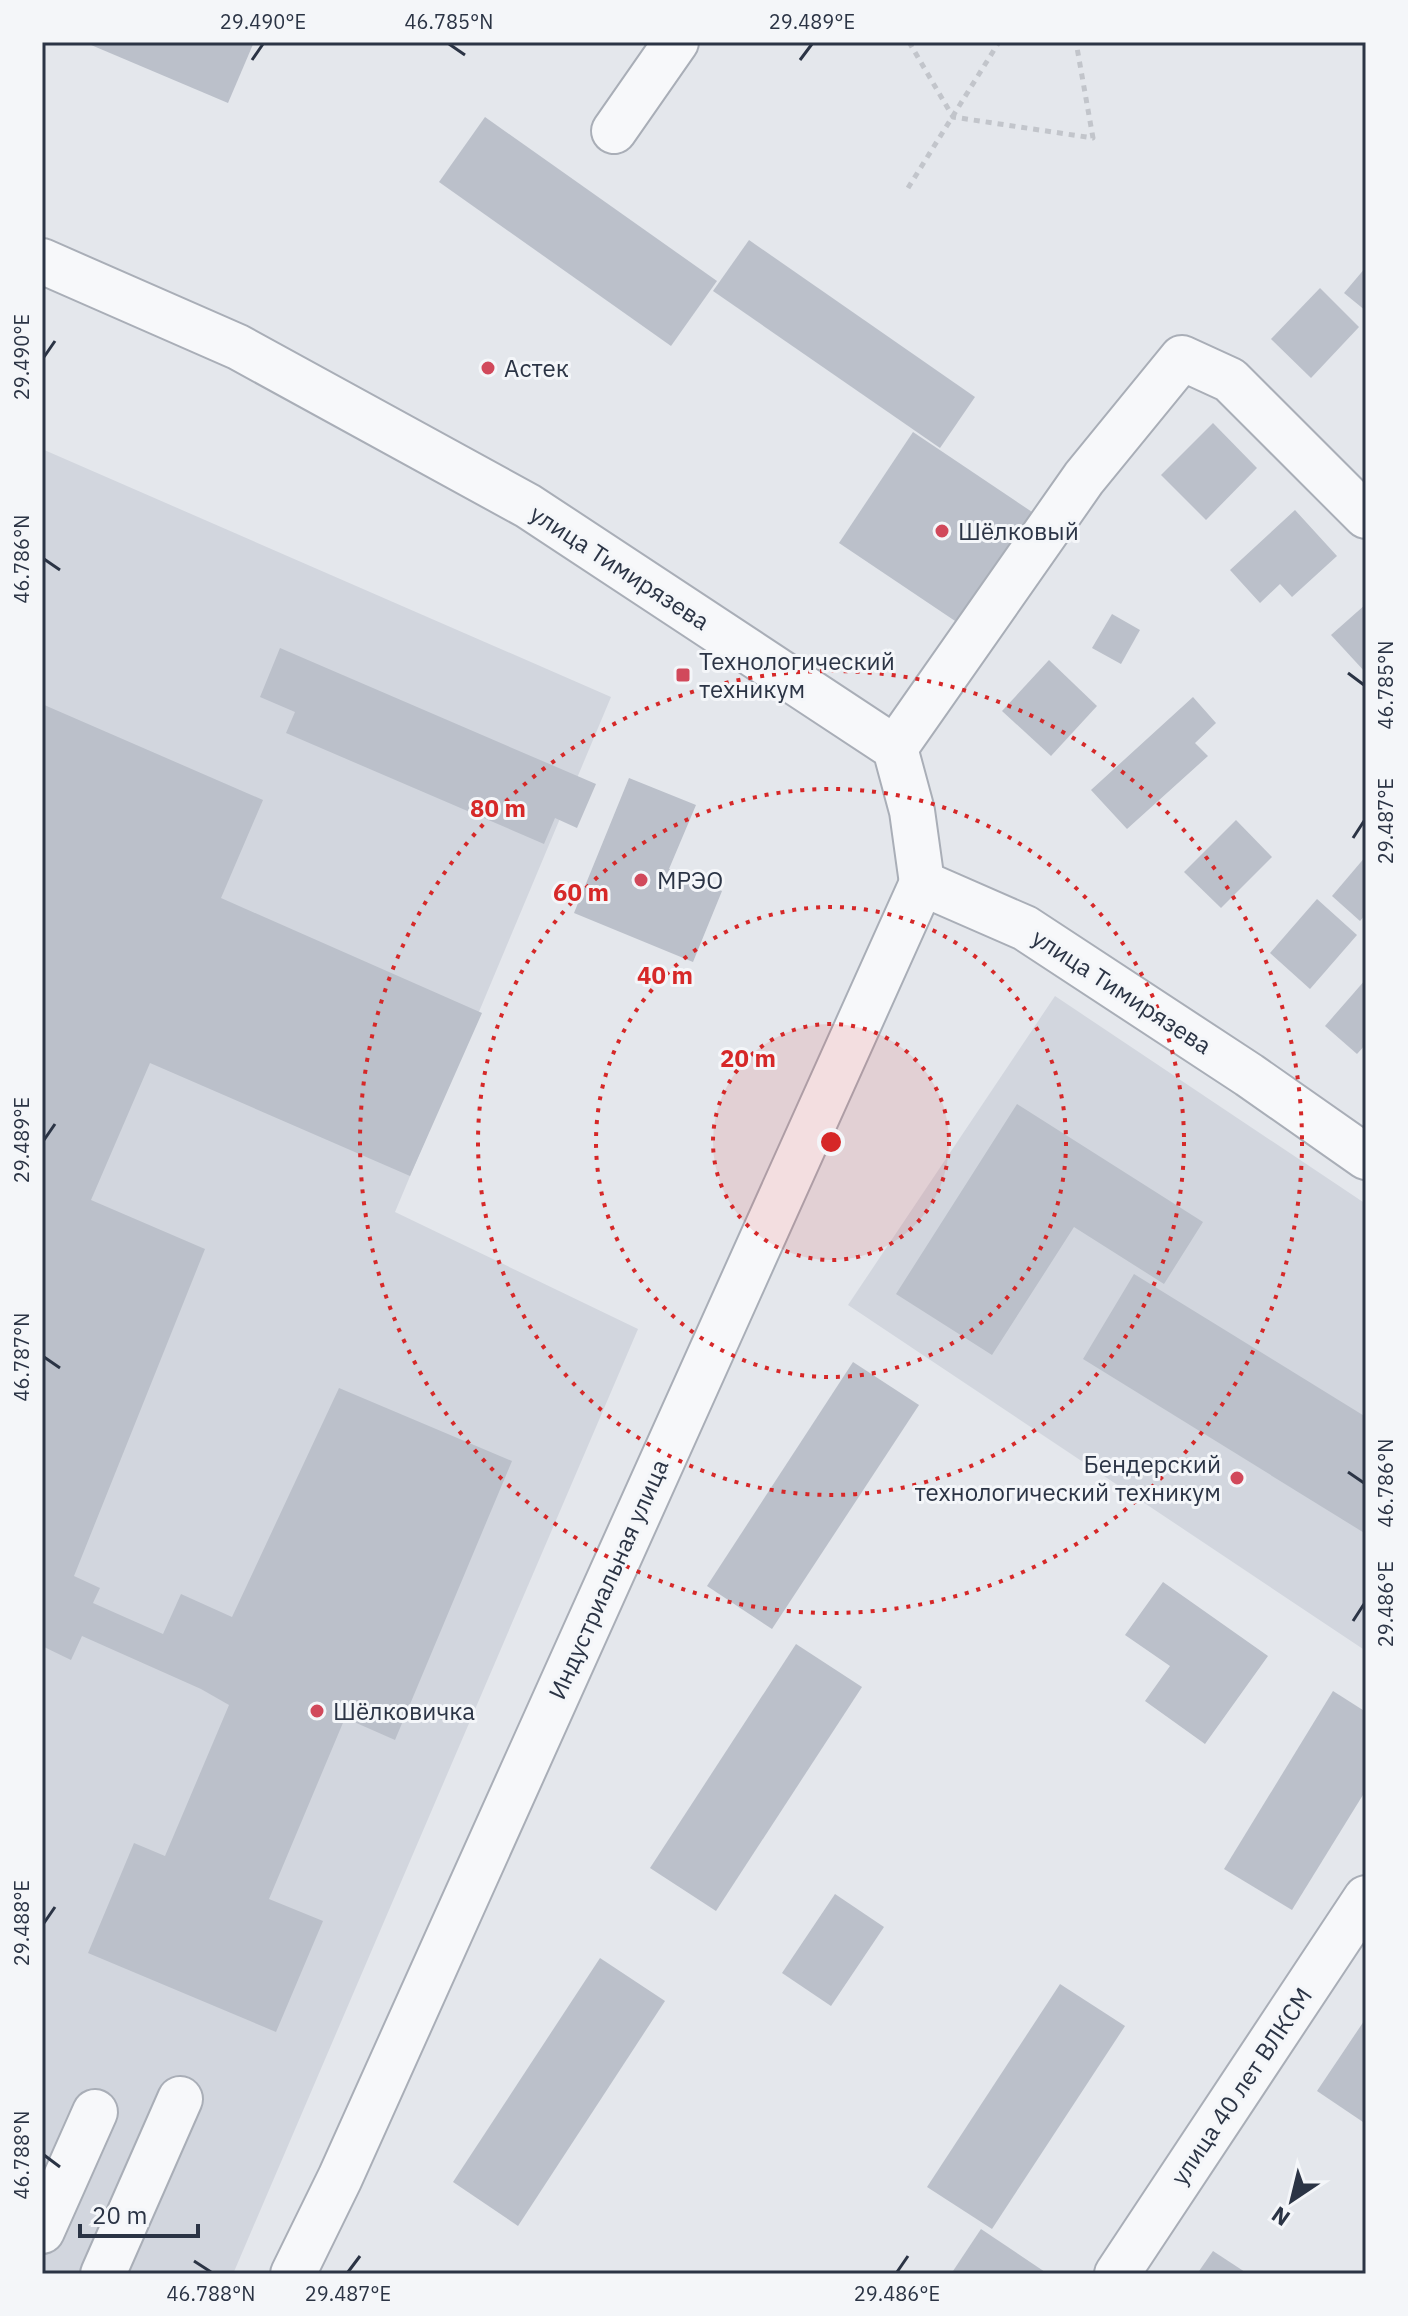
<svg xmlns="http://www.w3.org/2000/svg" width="1408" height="2316" viewBox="0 0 1408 2316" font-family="'IBM Plex Sans',sans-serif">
  <rect width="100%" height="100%" fill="#e4e7ec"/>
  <g fill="#d2d6de">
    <path d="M42,449L611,697L395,1212L638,1329L233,2274H42Z"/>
    <path d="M1055,996L1366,1204V1651L848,1305Z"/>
  </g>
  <g fill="#bbc0ca">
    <path d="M84,42H254L228,103Z"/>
    <path d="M485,117L717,281L671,346L439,182Z"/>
    <path d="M749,240L975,397L940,448L713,291Z"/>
    <path d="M1366,267V311L1344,293Z"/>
    <path d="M1320,288L1359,327L1311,378L1271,339Z"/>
    <path d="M1213,423L1257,468L1206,520L1161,475Z"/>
    <path d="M913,432L1044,520L970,631L839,543Z"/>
    <path d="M1295,510L1337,556L1292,597L1280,584L1260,603L1230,570Z"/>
    <path d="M1366,604V673L1331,635Z"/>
    <path d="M1112,614L1140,630L1121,664L1092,648Z"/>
    <path d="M280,648L596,784L577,828L555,818L544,844L286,733L295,712L260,697Z"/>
    <path d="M1049,660L1097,706L1051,756L1002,711Z"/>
    <path d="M1193,697L1216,723L1195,743L1208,756L1127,829L1091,790Z"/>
    <path d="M42,704L263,800L221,898L482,1013L410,1176L150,1063L91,1200L205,1249L74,1576L100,1588L93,1603L163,1634L181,1594L232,1617L339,1388L512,1461L395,1740L345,1718L269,1899L323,1921L276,2032L88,1953L134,1843L165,1856L229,1705L201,1689L82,1636L71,1660L42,1646Z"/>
    <path d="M629,778L696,805L669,869L722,891L693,962L574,913Z"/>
    <path d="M1236,820L1272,857L1221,908L1184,872Z"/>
    <path d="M1366,856V914L1360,921L1332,896Z"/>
    <path d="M1317,899L1357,935L1310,989L1270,953Z"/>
    <path d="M1366,979V1044L1357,1054L1325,1026Z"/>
    <path d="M1017,1104L1203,1222L1164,1284L1074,1227L992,1355L896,1294Z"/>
    <path d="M1134,1274L1366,1417V1534L1083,1359Z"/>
    <path d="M853,1362L919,1405L772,1629L707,1586Z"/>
    <path d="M1163,1582L1268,1656L1205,1744L1145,1701L1170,1666L1125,1635Z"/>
    <path d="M796,1644L862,1687L716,1911L650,1868Z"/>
    <path d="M1333,1691L1366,1712V1790L1292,1910L1224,1869Z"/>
    <path d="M835,1894L884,1927L831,2006L782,1973Z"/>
    <path d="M600,1958L665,2001L518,2226L453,2182Z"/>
    <path d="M1060,1984L1125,2026L992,2229L927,2187Z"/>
    <path d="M1366,2018V2124L1317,2091Z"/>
    <path d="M981,2229L1048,2274H951Z"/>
    <path d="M1213,2251L1248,2274H1197Z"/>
  </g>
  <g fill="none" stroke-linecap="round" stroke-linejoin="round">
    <g stroke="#a9aeb7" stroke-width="48">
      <g id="minor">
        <path d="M614,131L676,42"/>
        <path d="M42,261L238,347L528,506L895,748L912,811L922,883"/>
        <path d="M895,748L1084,478L1182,358L1230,380L1366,516"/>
        <path d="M922,883L1025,928L1249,1075L1366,1157"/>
        <path d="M42,2231L95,2112"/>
        <path d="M103,2274L180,2099"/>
        <path d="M293,2274L340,2178L922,883"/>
        <path d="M1117,2274L1366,1898"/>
      </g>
    </g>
    <g stroke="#c2c5cb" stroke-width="5" stroke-dasharray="6 6" stroke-linecap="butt">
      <path d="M909,42L953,117L1093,138L1076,42"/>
      <path d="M908,188L999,42"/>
    </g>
    <use href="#minor" stroke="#f7f8fa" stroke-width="44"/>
  </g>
  <path fill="none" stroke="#2b3445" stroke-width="3" d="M449,44L465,55M252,60L263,44M800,60L812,44M44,357L55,341M44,559L60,570M1348,673L1364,685M1353,838L1364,821M44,1140L55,1124M44,1357L60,1368M1348,1472L1364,1483M1353,1621L1364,1604M44,1923L55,1907M44,2155L60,2167M194,2261L211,2272M348,2272L360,2256M897,2272L908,2256"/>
  <circle cx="831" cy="1142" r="118" fill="#d62828" fill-opacity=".12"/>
  <g fill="none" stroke="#d62828" stroke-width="4" stroke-dasharray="4 8">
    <circle cx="831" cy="1142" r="118"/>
    <circle cx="831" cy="1142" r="235"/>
    <circle cx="831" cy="1142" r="353"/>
    <circle cx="831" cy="1142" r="471"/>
  </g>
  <g fill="#d1495b" stroke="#f4f6f9" stroke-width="3">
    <circle cx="488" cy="368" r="8"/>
    <circle cx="942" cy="531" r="8"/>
    <rect x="675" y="667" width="16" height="16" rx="4"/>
    <circle cx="641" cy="880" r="8"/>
    <circle cx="1237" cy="1478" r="8"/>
    <circle cx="317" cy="1711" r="8"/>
  </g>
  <g text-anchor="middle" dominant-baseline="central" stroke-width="6" stroke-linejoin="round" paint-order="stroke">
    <g font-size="24" fill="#2b3445" stroke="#f4f6f9" text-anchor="start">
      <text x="504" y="368">Астек</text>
      <text x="958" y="531">Шёлковый</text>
      <text x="699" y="661">Технологический<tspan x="699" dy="28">техникум</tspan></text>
      <text x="657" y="880">МРЭО</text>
      <text x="1221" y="1464" text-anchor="end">Бендерский<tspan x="1221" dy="28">технологический техникум</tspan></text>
      <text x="333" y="1711">Шёлковичка</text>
    </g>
    <g font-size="24" fill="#2b3445" stroke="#f4f6f9">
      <text transform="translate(620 567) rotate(33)">улица Тимирязева</text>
      <text transform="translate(1122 991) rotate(33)">улица Тимирязева</text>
      <text transform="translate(608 1579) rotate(-66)">Индустриальная улица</text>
      <text transform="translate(1241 2086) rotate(-56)">улица 40 лет ВЛКСМ</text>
    </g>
  </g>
  <circle cx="831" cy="1142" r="12" fill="#d62828" stroke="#f4f6f9" stroke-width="4"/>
  <g font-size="24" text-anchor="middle" font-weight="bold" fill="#d62828" stroke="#f4f6f9" stroke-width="6" stroke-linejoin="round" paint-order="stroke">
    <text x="498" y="817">80 m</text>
    <text x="581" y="901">60 m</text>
    <text x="665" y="984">40 m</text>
    <text x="748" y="1067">20 m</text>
  </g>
  <rect width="1408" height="2316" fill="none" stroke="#f4f6f9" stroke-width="88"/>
  <g transform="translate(1292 2200) rotate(215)" stroke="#f4f6f9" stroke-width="6" paint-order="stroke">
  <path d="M0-6L14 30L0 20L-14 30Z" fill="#2b3445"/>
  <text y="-12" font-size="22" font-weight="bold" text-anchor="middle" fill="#2b3445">N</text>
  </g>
  <path d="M80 2224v12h118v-12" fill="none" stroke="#2b3445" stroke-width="4"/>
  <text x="92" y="2224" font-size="24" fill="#2b3445" stroke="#f4f6f9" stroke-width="6" paint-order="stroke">20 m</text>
  <rect x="44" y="44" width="1320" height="2228" fill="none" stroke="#2b3445" stroke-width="3"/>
  <g font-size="20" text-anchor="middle" fill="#2b3445">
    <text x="263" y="29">29.490°E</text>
    <text x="449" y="29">46.785°N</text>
    <text x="812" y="29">29.489°E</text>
    <text transform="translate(22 357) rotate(-90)" y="7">29.490°E</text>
    <text transform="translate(22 559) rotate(-90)" y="7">46.786°N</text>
    <text transform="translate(1386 685) rotate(-90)" y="7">46.785°N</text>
    <text transform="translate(1386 821) rotate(-90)" y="7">29.487°E</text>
    <text transform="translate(22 1140) rotate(-90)" y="7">29.489°E</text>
    <text transform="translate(22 1357) rotate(-90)" y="7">46.787°N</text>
    <text transform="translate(1386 1483) rotate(-90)" y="7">46.786°N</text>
    <text transform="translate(1386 1604) rotate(-90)" y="7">29.486°E</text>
    <text transform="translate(22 1923) rotate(-90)" y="7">29.488°E</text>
    <text transform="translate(22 2155) rotate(-90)" y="7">46.788°N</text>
    <text x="211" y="2301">46.788°N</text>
    <text x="348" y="2301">29.487°E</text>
    <text x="897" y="2301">29.486°E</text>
  </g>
</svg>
